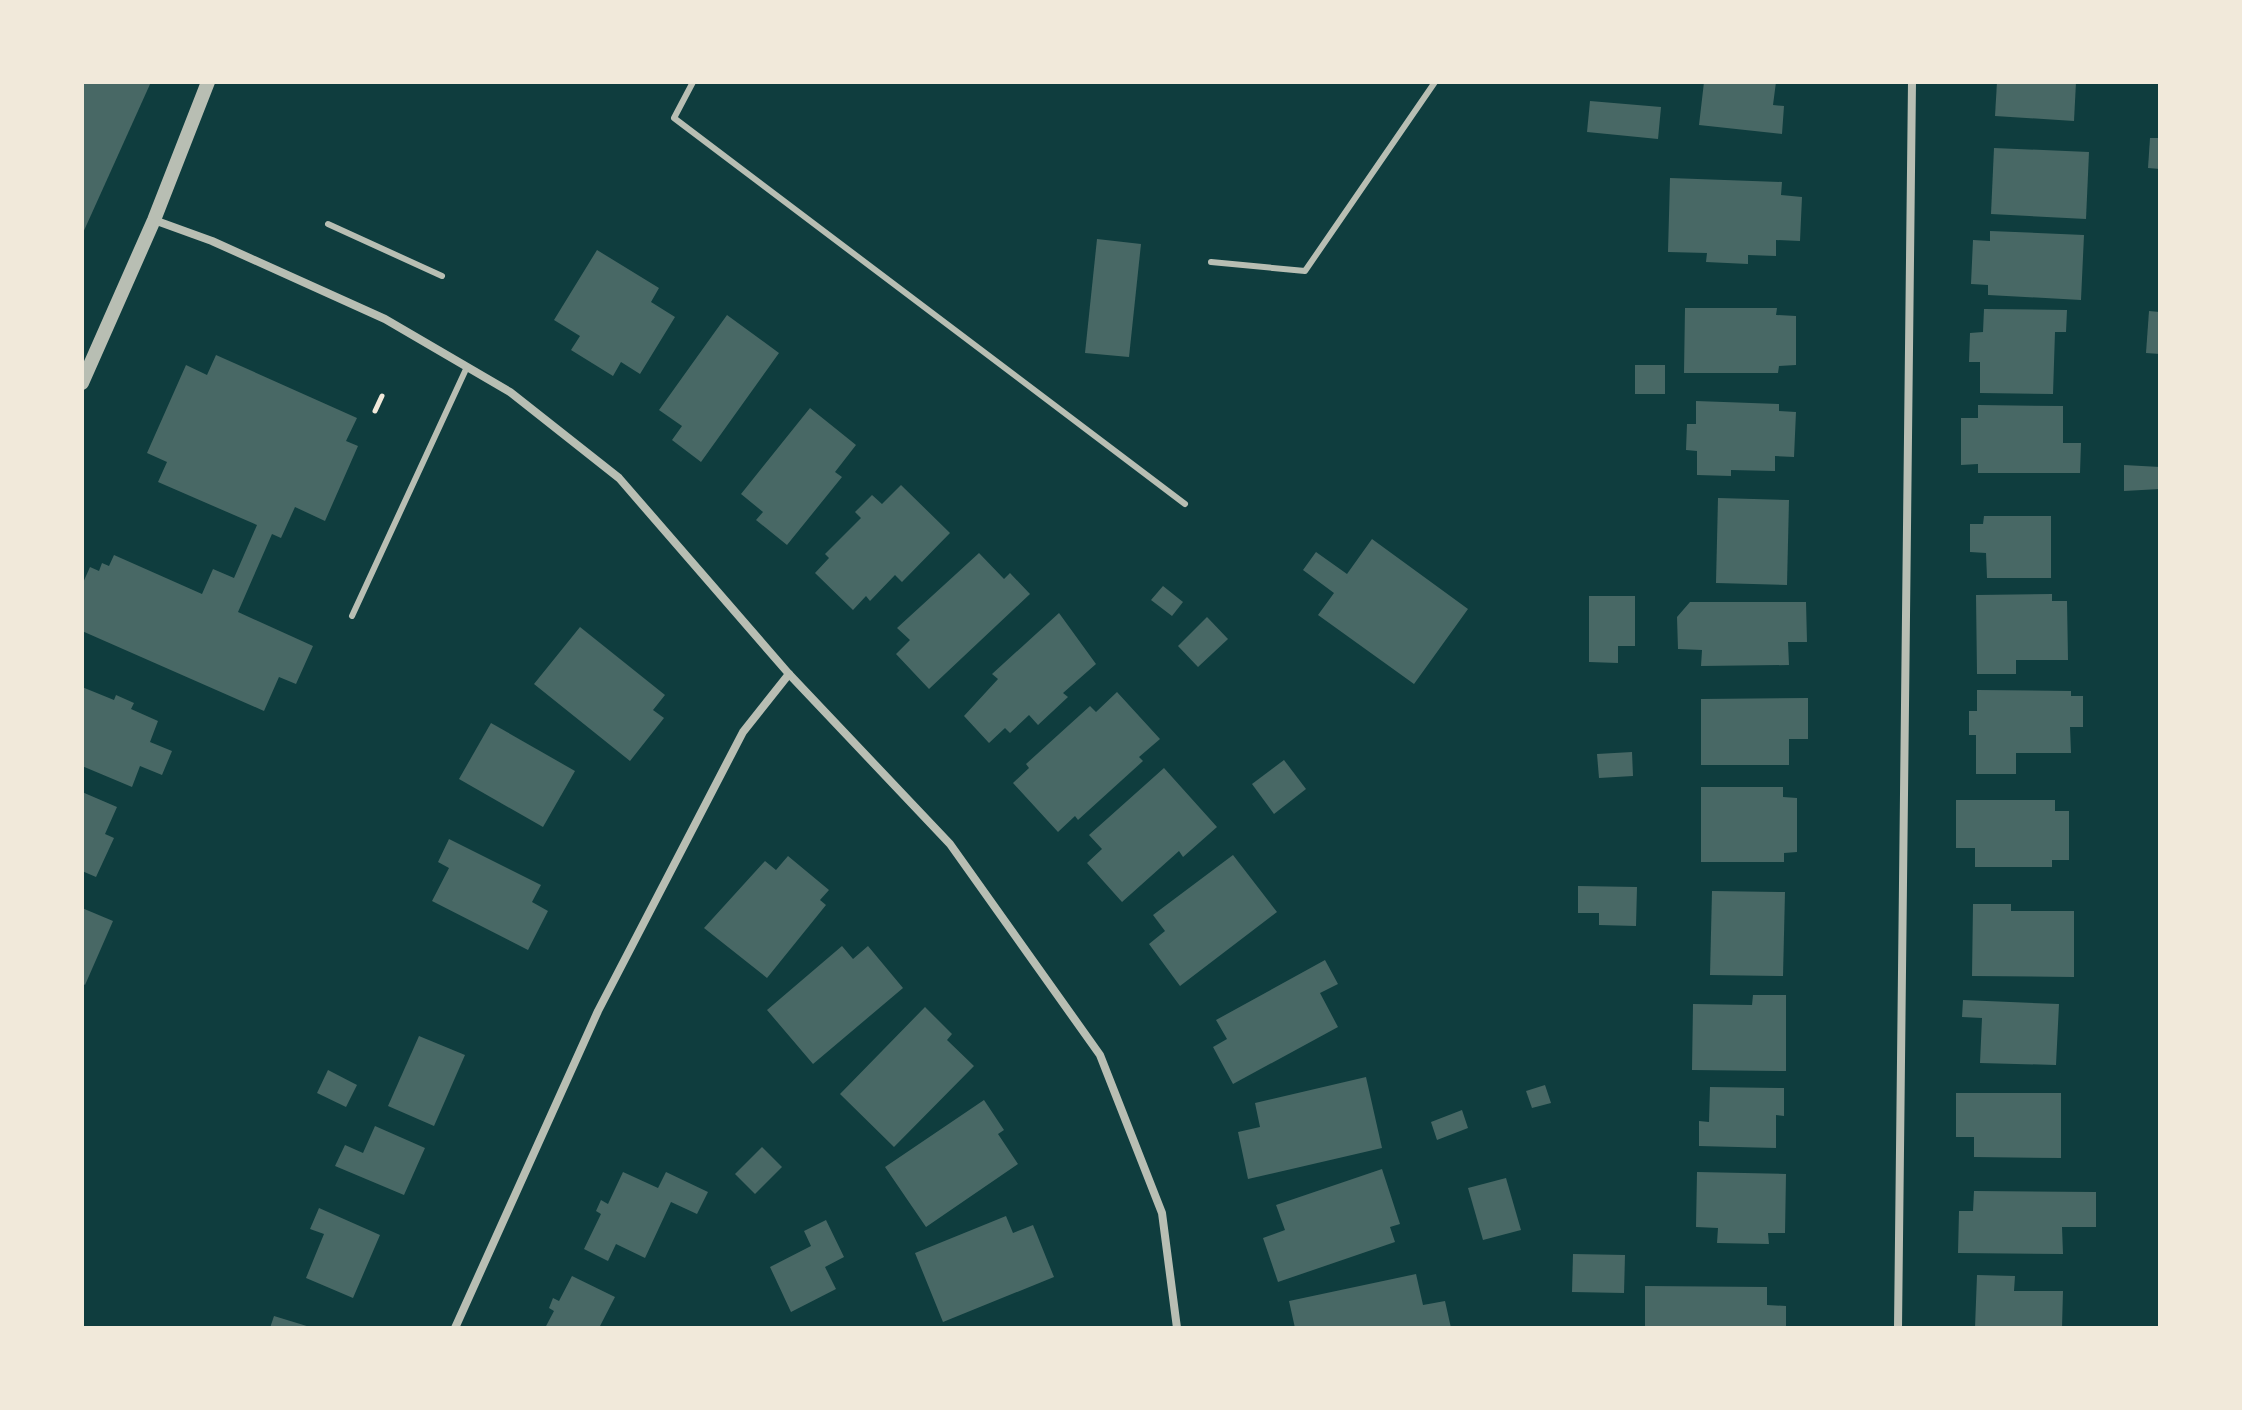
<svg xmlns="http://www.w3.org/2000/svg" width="2242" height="1410" viewBox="0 0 2242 1410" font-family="'Golos Text',sans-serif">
  <rect width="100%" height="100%" fill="#0f3d3e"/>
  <g fill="#486865">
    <path d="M82,82H151L82,235Z"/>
    <path d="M1704,82H1776L1773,105L1784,106L1782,134L1699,125Z"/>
    <path d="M1997,82H2076L2074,121L1995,116Z"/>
    <path d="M1590,101L1661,107L1658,139L1587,132Z"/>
    <path d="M2150,138H2160V169L2148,168Z"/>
    <path d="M1994,148L2089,152L2086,219L1991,214Z"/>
    <path d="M1670,178L1782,182L1781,195L1802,197L1800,241L1776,240V256L1748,255V264L1706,262L1707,253L1668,252Z"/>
    <path d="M1990,231L2084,235L2081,300L1988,295V285L1971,284L1973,240L1990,241Z"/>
    <path d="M1097,239L1141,244L1129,357L1085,353Z"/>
    <path d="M597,250L659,288L651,302L675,317L640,374L621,362L613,376L571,350L580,336L554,320Z"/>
    <path d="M1685,308H1777L1776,315L1796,316V365L1779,366L1778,373H1684Z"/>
    <path d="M1984,309L2067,310L2066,332H2055L2053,394L1980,393V362H1969L1970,333L1983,332Z"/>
    <path d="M2149,311L2160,312V354L2146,353Z"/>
    <path d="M727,315L779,353L701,462L672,440L682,426L659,410Z"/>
    <path d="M216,355L357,418L346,441L358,446L325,521L295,507L281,538L272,534L238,612L313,646L296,684L279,677L264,711L82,631V585L90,567L99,571L102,563L109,566L114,555L202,594L213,569L234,578L257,525L158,482L167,462L147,453L186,365L207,375Z"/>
    <rect x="1635" y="365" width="30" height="29"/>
    <path d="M1696,401L1779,404V411L1796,412L1794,457L1775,456V471L1731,470V476L1697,475V451L1686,450L1687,424H1696Z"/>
    <path d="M1978,405L2063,406V443H2081L2080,473H1978V464L1961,465V418H1978Z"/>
    <path d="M810,408L856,445L835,472L842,477L787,545L756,520L763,512L741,494Z"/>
    <path d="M2124,465L2160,467V489L2124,491Z"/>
    <path d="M901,485L950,533L902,582L895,575L870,601L866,596L853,610L815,573L829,558L825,554L861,518L855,512L872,495L882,504Z"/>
    <path d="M1718,498L1789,500L1787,585L1716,583Z"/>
    <path d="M1984,516H2051V578H1987L1986,553L1970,552V524H1983Z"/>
    <path d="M1372,539L1468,609L1414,684L1318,615L1334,593L1303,570L1316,552L1347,574Z"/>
    <path d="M979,553L1004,579L1010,573L1030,594L929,689L896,654L910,640L897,628Z"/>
    <path d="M1163,586L1183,602L1172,616L1151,600Z"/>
    <path d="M2052,594V601H2067L2068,660H2016V674H1977L1976,595Z"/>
    <path d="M1589,596H1635V646H1618V663L1589,662Z"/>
    <path d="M1690,602H1806L1807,642H1788L1789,665L1701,666L1702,650L1678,649L1677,617Z"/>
    <path d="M1059,613L1096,664L1063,693L1068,697L1038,725L1029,715L1010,733L1005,728L989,743L964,716L998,679L992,674Z"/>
    <path d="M1207,617L1228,639L1198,667L1178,646Z"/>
    <path d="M580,627L665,695L653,710L664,718L630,761L534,684Z"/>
    <path d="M82,687L114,700L116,695L134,703L131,709L158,721L150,742L172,751L162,775L140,766L132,787L82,766Z"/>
    <path d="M1977,690L2071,691V696H2083V727H2070L2071,753H2016V774H1976V735H1969V711H1977Z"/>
    <path d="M1117,692L1160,739L1139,757L1143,761L1078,820L1075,816L1058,832L1013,783L1029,768L1026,764L1090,706L1096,712Z"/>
    <path d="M1808,698V739H1789V765H1701V699Z"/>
    <path d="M491,723L575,771L543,827L459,779Z"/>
    <path d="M1632,752L1633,776L1599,778L1597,754Z"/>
    <path d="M1284,760L1306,789L1274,814L1252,784Z"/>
    <path d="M1164,768L1217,827L1183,857L1179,851L1122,902L1087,863L1102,849L1089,835Z"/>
    <path d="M1701,787H1783V797L1797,798V852L1784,853V862H1701Z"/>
    <path d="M82,792L117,807L105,834L114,838L96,877L82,871Z"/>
    <path d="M1956,800H2055V811H2069V860H2052V867H1975V848H1956Z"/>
    <path d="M449,839L541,885L532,902L548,911L528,950L432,901L449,868L438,862Z"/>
    <path d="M1233,855L1277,912L1180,986L1149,944L1165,931L1153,915Z"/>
    <path d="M788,856L829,890L820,900L826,905L767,978L704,928L765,861L776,870Z"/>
    <path d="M1578,886L1637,887L1636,926L1599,925V913H1578Z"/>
    <path d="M1712,891L1785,892L1783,976L1710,975Z"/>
    <path d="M1973,904H2011V911H2074V977L1972,976Z"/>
    <path d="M82,908L113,921L85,985L82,983Z"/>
    <path d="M842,946L853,959L868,946L903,988L813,1064L767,1010Z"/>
    <path d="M1325,960L1338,984L1320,993L1338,1027L1233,1084L1213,1047L1227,1039L1216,1020Z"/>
    <path d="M1753,995H1786V1071L1692,1070L1693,1004L1752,1005Z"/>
    <path d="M1963,1000L2059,1004L2056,1065L1980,1063L1982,1018L1962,1017Z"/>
    <path d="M925,1007L952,1034L947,1040L974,1066L894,1147L840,1094Z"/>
    <path d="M419,1036L465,1055L434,1126L388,1106Z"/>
    <path d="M328,1070L357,1085L346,1107L317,1093Z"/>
    <path d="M1366,1077L1382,1148L1248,1179L1238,1132L1260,1127L1255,1103Z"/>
    <path d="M1545,1085L1551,1103L1532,1108L1526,1091Z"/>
    <path d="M1710,1087L1784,1088V1116L1776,1115V1148L1699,1146V1121L1709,1122Z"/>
    <path d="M1956,1093H2061V1158L1974,1157V1137H1956Z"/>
    <path d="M984,1100L1004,1130L998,1134L1018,1164L926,1227L885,1167Z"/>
    <path d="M1462,1110L1468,1128L1437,1140L1431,1122Z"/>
    <path d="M375,1126L425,1148L404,1195L335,1166L345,1145L363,1153Z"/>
    <path d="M762,1147L782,1167L755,1194L735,1174Z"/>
    <path d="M1382,1169L1400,1224L1390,1227L1395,1242L1278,1282L1263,1238L1285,1230L1276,1205Z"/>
    <path d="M623,1172L658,1188L666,1172L708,1192L697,1214L671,1202L645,1258L616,1244L608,1261L584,1249L601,1214L596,1211L601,1200L608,1204Z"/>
    <path d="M1697,1172L1786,1174L1785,1233H1768L1769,1244L1717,1243L1718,1228L1696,1227Z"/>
    <path d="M1506,1178L1521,1230L1483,1240L1468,1188Z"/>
    <path d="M1974,1191L2096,1192V1227H2062L2063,1254L1958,1253L1959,1211H1973Z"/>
    <path d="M319,1208L380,1235L353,1298L306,1278L324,1234L310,1229Z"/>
    <path d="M1006,1216L1013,1233L1033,1225L1054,1277L943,1322L915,1253Z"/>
    <path d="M826,1220L844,1257L825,1267L836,1289L791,1312L770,1267L811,1246L804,1231Z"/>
    <path d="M1573,1254L1625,1255L1624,1293L1572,1292Z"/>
    <path d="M1416,1274L1423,1305L1445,1301L1451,1328H1295L1289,1301Z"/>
    <path d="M1977,1275L2015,1276L2014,1291H2063L2062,1328H1975Z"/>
    <path d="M572,1276L615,1297L599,1328H545L554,1311L549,1308L553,1298L559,1301Z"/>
    <path d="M1645,1286L1767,1287V1305L1786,1306V1328L1645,1327Z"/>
    <path d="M274,1316L310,1327V1328H270Z"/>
  </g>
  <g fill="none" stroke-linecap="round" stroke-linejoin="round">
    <path stroke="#f1e9da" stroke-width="5" d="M375,411L382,396"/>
    <g stroke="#b8beb3" stroke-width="6">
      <path d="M693,82L674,118L1185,504"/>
      <path d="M328,224L442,276"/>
      <path d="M1211,262L1305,271L1435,82"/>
      <path d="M352,616L467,367"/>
    </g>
    <g stroke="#b8beb3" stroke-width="8">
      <path d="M154,220L212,241L385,319L510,392L619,478L789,674L950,844L1100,1055L1162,1213L1177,1328"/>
      <path d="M455,1328L598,1011L743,732L789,674"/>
      <path d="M1898,1328L1912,82"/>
    </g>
    <path stroke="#b8beb3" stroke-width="14" d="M82,383L154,220L208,82"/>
  </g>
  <rect width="2242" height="1410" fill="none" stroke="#f1e9da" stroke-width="168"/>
</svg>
